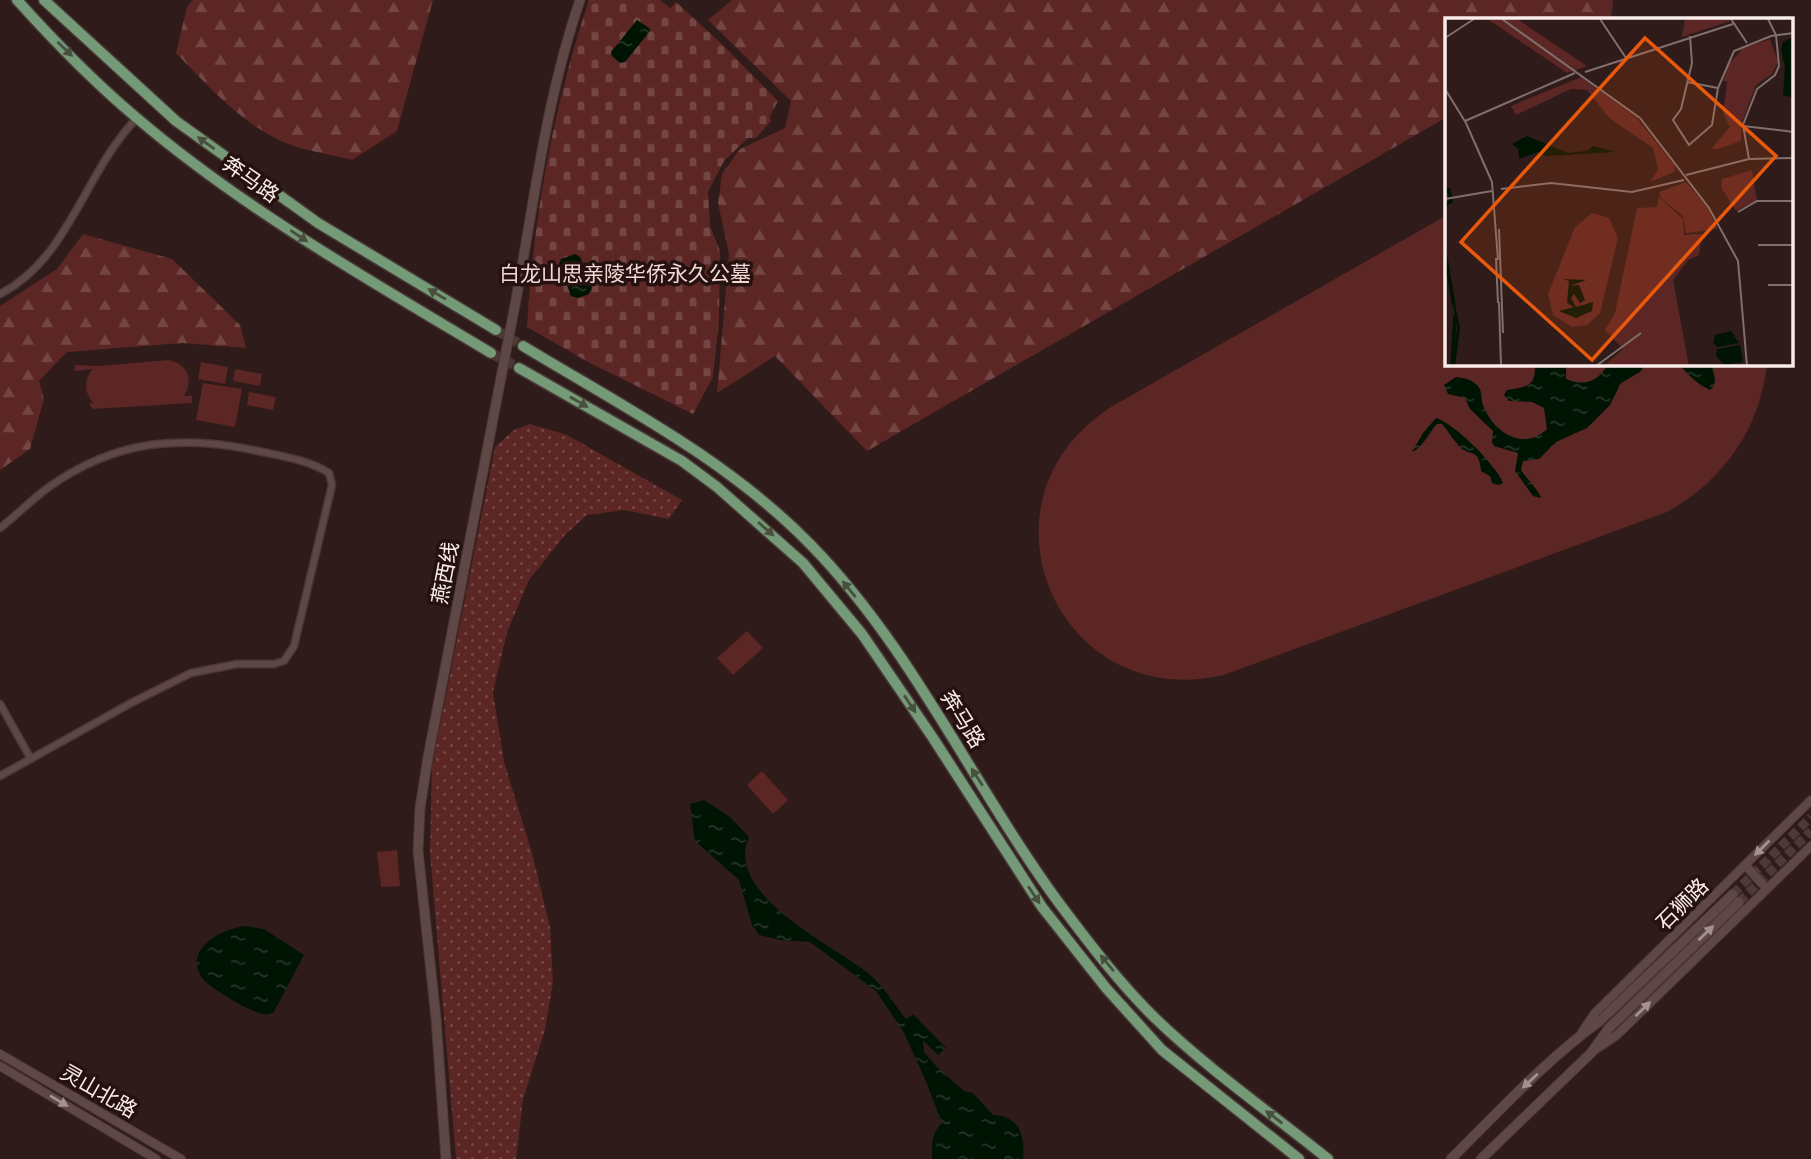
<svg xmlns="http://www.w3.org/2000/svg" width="1811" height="1159" viewBox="0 0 1811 1159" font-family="Figtree,'Noto Sans SC',sans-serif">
  <defs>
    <pattern id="forest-firs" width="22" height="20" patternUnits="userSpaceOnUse" patternTransform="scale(1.75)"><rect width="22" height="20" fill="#5b2624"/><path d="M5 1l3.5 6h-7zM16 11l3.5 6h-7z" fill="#734644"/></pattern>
    <pattern id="cemetery-stones" width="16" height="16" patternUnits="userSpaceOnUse" patternTransform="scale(1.75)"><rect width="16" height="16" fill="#5b2624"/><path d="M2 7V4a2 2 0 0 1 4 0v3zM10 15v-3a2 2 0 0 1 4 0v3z" fill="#734644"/></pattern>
    <pattern id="park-dots" width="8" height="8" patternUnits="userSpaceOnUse" patternTransform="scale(1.75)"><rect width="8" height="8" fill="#5b2624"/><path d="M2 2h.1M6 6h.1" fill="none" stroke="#734644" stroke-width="1.8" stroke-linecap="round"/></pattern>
    <pattern id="water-ripples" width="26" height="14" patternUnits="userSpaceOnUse" patternTransform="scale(1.75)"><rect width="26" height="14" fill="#001404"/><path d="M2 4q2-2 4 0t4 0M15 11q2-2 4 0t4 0" fill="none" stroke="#263629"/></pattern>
  </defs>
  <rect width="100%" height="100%" fill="#2f1b19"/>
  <g fill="#5b2624">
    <path d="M1447,215V364H1767C1760,429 1723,481 1667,512L1224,675C1057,714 966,500 1111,407Z"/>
    <path d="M169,360C188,364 194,380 184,396H192V403L93,409L89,404L93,403C84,392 84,381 92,369L75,371V365L97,366Z"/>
    <path d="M201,362L228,367L225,384L198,379Z"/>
    <path d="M235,369L262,374L260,386L233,381Z"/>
    <path d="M203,383L242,389L235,427L196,420Z"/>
    <path d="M249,392L276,397L273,410L247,405Z"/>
    <path d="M747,631L763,648L733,675L717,658Z"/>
    <path d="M762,771L788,800L773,814L747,785Z"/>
    <path d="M397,850L400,886L381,887L377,852Z"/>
  </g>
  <g fill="url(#forest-firs)">
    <path d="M193,0H433L397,131L352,160C330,154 298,150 279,140C238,120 207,85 176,53L187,7Z"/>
    <path d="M732,0H1613L1611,19H1447V117L867,451L775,356L717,393L729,254L718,203L722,174L740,149L785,128L791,101L708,20Z"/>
    <path d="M83,234L172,259L240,325L246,348L182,343L67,352L39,381L44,399L30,449L0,470V306L57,269Z"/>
  </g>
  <path fill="url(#cemetery-stones)" d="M589,0H660L670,8L676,2L724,46L778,101L770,116L771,121L756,138H748L724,161L708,192L710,226L720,251L719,320L713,377L693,414L588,362L527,327C534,213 553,109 589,0Z"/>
  <path fill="url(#park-dots)" d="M530,424L567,435L682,500L669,519L625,510L587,515L564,536L529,580L507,632L493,692L504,762L532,853L550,927L553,982L545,1030L523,1099L516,1159H456L430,853L432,766L495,447L514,430Z"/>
  <g fill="url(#water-ripples)">
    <path d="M637,20L649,28L650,31L625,62L620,63L612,56L611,52Z"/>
    <path d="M575,254L580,257L592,288L589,294L578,298L571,296L559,264L561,259Z"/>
    <path d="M1535,364H1566V379C1585,387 1599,381 1608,364H1646L1640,372L1621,383L1610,405L1587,428L1556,442L1539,459L1523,461L1521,470C1526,477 1541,494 1541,498L1533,496L1515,471L1518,453L1494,446L1492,442L1493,431L1470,409L1465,398L1448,394L1444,385L1456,377C1465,378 1475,380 1480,389C1482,394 1481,400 1483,405C1493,432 1523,452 1547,429L1544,408L1532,402L1509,401L1504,395L1507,390C1527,387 1536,386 1535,364Z"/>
    <path d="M1679,364H1712C1712,374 1720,382 1710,390C1697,384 1688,375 1679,364Z"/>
    <path d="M1436,418C1454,423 1497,466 1503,483L1499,485L1492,483L1490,476L1481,471C1479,447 1470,457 1460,447C1453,440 1449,432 1442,424H1437C1428,433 1424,447 1412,452L1423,433Z"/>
    <path d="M704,800L730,817L749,837C723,894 833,945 868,973C883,985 894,1004 906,1019L913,1014L946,1048L938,1055L923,1040L924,1052L937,1067L964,1091L973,1093L993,1115C1020,1116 1025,1136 1023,1159H932C932,1144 931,1134 942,1123L924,1077L904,1033L876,991L810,942L781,940L759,935L752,925L739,880L695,841L690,804Z"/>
    <path d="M245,926L264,929L304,955L274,1012C270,1014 268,1015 263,1014C252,1013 209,988 202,978C183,949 221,929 245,926Z"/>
  </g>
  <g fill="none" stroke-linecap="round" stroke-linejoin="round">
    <g stroke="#4d3a38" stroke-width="9" stroke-dasharray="9 4.5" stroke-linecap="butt">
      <path d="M1733,894L1811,817"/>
      <path d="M1739,902L1811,831"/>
    </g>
    <g stroke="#4d3a38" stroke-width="10" stroke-dasharray="10 5" stroke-linecap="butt">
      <path d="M496,330L523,346"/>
      <path d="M491,353L519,368"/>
    </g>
    <g stroke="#483837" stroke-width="9">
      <g id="minor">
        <path d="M0,294C69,259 85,171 137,118"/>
        <path d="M0,528C17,515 32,499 49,487C115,440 181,434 258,451C281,456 309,460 329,473L332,485L294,646L284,661L274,664H237L191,673L131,703L0,776"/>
        <path d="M0,704L31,759"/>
      </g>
    </g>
    <g stroke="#483837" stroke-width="10">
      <g id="tertiary">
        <path d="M1745,865L1767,889"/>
        <path d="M1582,1032L1595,1013L1811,800"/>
        <path d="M1593,1051L1617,1035L1811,846"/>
        <path d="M0,1054L181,1159"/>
        <path d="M0,1066L156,1159"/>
      </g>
    </g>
    <g stroke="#483837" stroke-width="11">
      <g id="secondary">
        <path d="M446,1159L436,1018L418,851L420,808L428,757C456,607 486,456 515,305C534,203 546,99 580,0"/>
        <path d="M1451,1159C1499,1111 1546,1060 1601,1020L1733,894"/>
        <path d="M1481,1159L1591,1053L1609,1028L1739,902"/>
      </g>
    </g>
    <g stroke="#483837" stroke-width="13">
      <g id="primary">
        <path d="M17,0C53,40 96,84 138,119C245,210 371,281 491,353"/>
        <path d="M44,0L176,121L318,223L496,330"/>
        <path d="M523,346C622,406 728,460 810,544C913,649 973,786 1059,903C1089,943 1120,984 1156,1019C1209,1070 1271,1113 1328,1159"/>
        <path d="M519,368L682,461L717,487L803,563L862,634L933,738L1042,907L1106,988L1162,1050L1299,1159"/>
      </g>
    </g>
    <use href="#minor" stroke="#5f4745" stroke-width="6"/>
    <use href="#tertiary" stroke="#5f4745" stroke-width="8"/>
    <use href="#secondary" stroke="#5f4745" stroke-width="9"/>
    <use href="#primary" stroke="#749a77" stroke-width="10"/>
  </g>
  <defs><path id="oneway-solid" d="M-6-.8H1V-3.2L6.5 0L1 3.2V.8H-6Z" transform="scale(1.75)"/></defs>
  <g fill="#494f3e">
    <use href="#oneway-solid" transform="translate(65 49) rotate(44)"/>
    <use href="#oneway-solid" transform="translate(206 143) rotate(-144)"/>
    <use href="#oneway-solid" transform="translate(299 236) rotate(34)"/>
    <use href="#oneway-solid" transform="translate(437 294) rotate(-149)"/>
    <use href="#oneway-solid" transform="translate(579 402) rotate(30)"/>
    <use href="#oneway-solid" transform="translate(766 529) rotate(41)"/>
    <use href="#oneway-solid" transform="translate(849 589) rotate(-129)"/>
    <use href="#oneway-solid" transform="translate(910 704) rotate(56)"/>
    <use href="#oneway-solid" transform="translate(977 777) rotate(-123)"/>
    <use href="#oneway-solid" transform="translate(1034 895) rotate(56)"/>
    <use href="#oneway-solid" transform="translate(1107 963) rotate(-130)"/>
    <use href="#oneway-solid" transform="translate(1274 1117) rotate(-143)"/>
  </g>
  <g fill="#a5918f">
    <use href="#oneway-solid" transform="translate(1762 848) rotate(135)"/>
    <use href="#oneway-solid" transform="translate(1706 933) rotate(-44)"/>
    <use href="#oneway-solid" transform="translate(1643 1009) rotate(-44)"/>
    <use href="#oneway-solid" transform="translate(1530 1081) rotate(137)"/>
    <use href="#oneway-solid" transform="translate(59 1101) rotate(31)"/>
  </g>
  <g text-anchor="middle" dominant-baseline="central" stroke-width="7" stroke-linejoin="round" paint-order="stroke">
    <g font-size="21" fill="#faecea" stroke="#251210">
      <text transform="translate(251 179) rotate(35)">奔马路</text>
      <text transform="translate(445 573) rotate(-79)">燕西线</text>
      <text transform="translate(963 719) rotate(58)">奔马路</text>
      <text transform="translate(1682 904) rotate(-45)">石狮路</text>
      <text transform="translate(99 1091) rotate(30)">灵山北路</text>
    </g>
    <g font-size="21" fill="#f4d8d5" stroke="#251210">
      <text x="625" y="273">白龙山思亲陵华侨永久公墓</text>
    </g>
  </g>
  <g transform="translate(1445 18)">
    <rect width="348" height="348" fill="#2f1b19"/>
    <path d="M147,195L164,200L173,220L155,295L142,307L127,309L108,297L103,276L130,209Z" fill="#5b2624"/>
    <path d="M325,21L333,44L327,56L311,67L296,107V123L270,132L267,130L285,109L278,95L282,64L278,63L284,46L298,30ZM307,152L312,182L291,193L276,169L277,161ZM214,179L238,201L239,217L257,216L254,237L243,242L228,262L244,348H159L178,331L160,312L170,295L192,190L212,189Z" fill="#5b2624"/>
    <path d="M241,164L262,189L273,211L241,215L238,198L216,180L214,174Z" fill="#5b2624"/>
    <path d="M72,1L142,48L122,55L44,2ZM240,1H283L285,3L237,19ZM136,59L191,99L230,148L229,154L205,164L213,151L208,130L164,100L142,72L126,71L71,97L66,88Z" fill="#5b2624"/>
    <path d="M348,19H349L348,80L338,77L340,50L336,31L338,24ZM82,118L123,135L142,133L148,128L170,134L101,138L93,134L74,141L73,131L67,126ZM0,240L15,310L10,348H7L12,309ZM118,261L141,262L125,268L134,267L140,282L135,285L129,276L126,280L131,289L148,284L147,293L131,300L114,293L129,289L122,285L124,263ZM286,313L294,325L273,329L268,325L270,317ZM295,327L298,344L279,347L271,338L272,331Z" fill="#001404"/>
    <path fill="none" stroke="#001404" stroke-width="3.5" d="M0,173L4,172L6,183L0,187M0,235L9,288M7,348L10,297"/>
    <path fill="none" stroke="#806f6d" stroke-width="2" d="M57,1L195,100L264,190L293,243L302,348M155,1L181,40M286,1L302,25M245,18L247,45L236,91L228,102L244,127L267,107L273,70L289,33L326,18L349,15M0,20L29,1M140,54L288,6M242,64L273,70M0,71L21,105L47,164L53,242M20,103L130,55M298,108L349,114M304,141L298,107L312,71L330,57L334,48L331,17L323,1M241,157L304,141L349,140M56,171L106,165L187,174L239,162M0,181L47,173M293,194L312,183H349M54,211L58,315M313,227H349M51,240L53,285M323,267H349M54,284L56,348M151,348L196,315"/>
    <path fill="#e8590c" fill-opacity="0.15" stroke="#e8590c" stroke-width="3.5" d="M200,20L331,138L147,342L16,224Z"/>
    <rect width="348" height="348" fill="none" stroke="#faecea" stroke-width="3.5"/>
  </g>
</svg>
